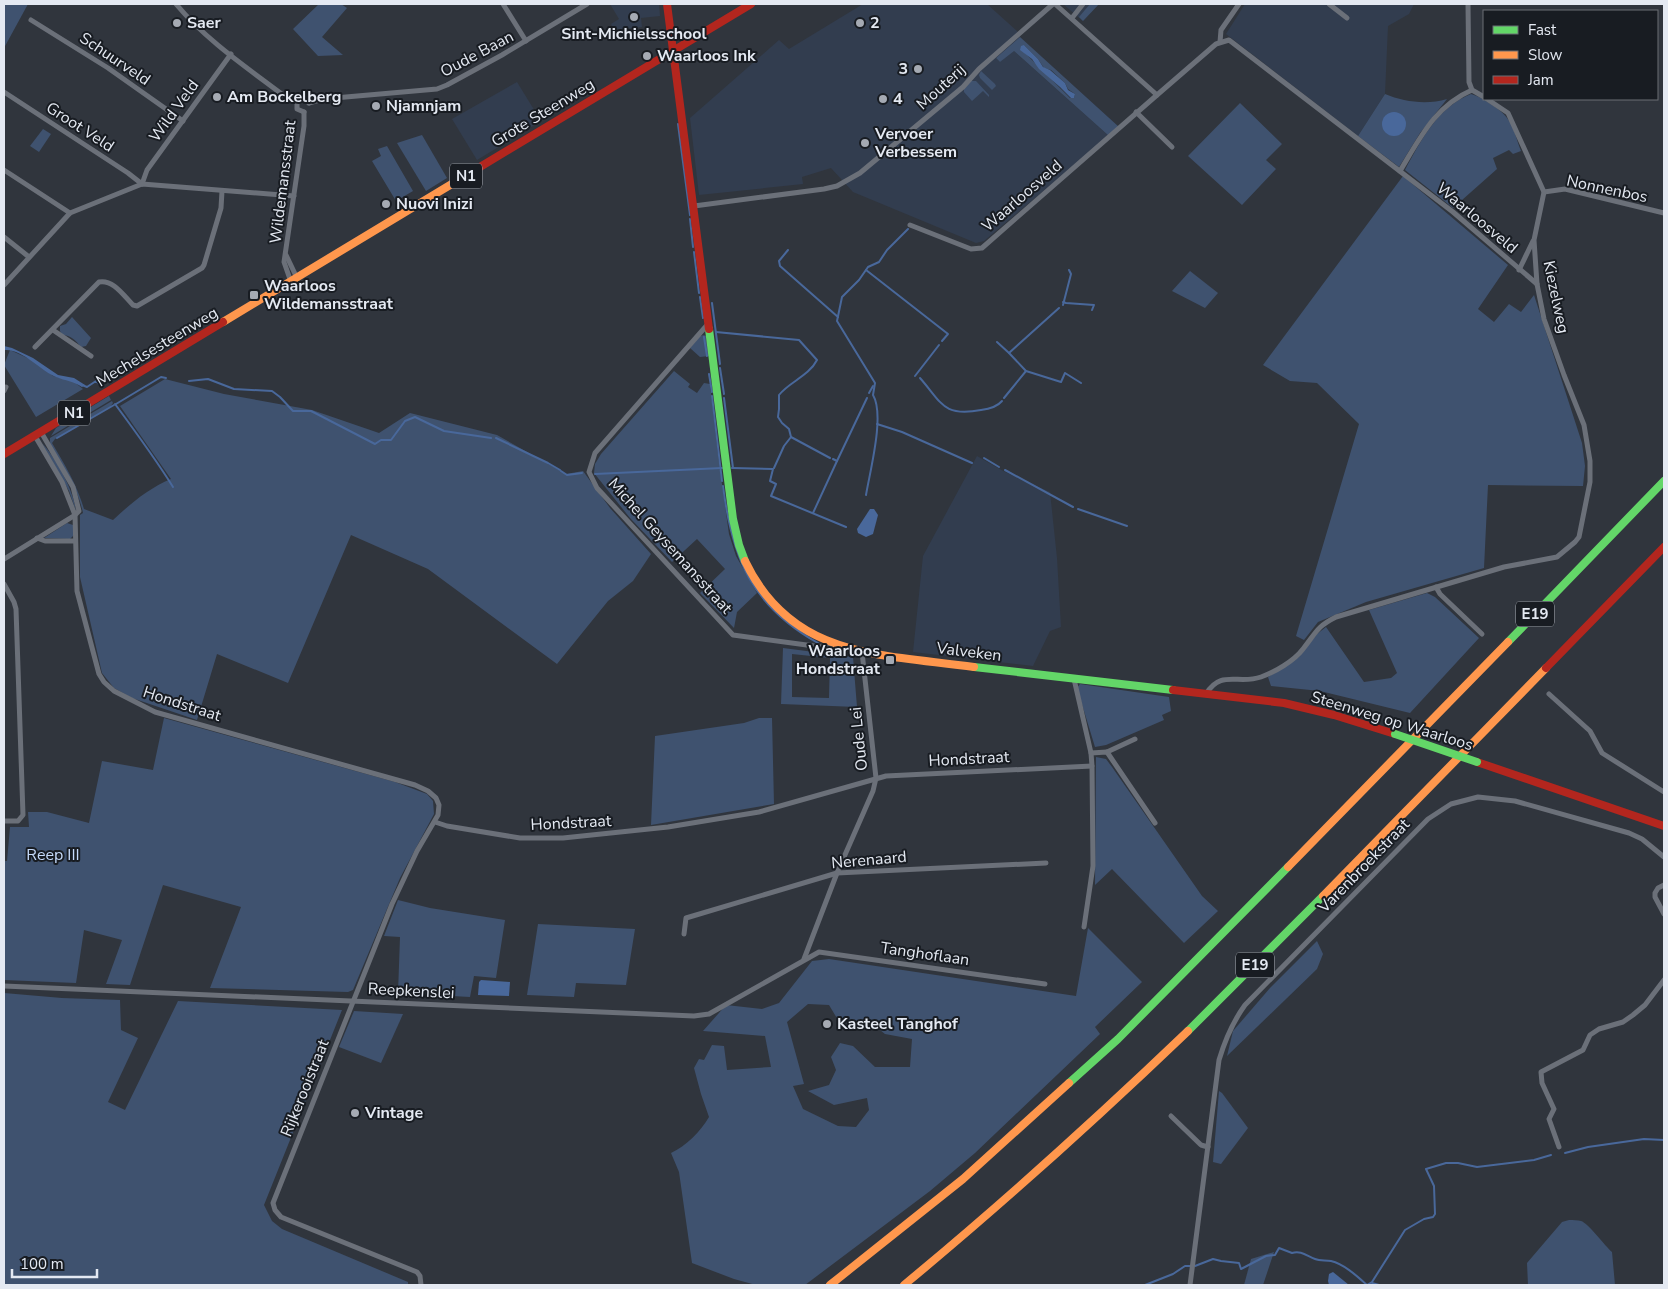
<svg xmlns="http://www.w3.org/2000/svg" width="1668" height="1289" viewBox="0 0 1668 1289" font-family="'Nunito Sans',sans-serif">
  <rect width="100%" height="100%" fill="#30353d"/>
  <g fill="#323d4f">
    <path d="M610,4H659L660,16L641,18L642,27L614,30L611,24L619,19Z"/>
    <path d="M863,4H987L1017,31L1020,37L996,58L1000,62L1013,50L1109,136L984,241L976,243L853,192L831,168L802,177L803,184L699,195L690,118L779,40L789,49Z"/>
    <path d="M1063,4H1099L1083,21Z"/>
    <path d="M1245,4H1414L1409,14L1388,26L1385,94L1358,136L1226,34Z"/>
    <path d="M517,82L541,121L477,160L452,119Z"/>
    <path d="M977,456L1005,472L1050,492L1057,558L1061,627L1050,631L1033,666L913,652L923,556Z"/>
  </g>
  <g fill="#3f526f" fill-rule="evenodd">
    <path d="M4,4H28L4,48Z"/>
    <path d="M319,4H341L347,8L322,37L343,55L318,56L293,29Z"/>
    <path d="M1090,4H1099L1083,21L1079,17Z"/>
    <path d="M1020,37L1119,127L1109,136L1014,51L1000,62L996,58ZM1024,45L1038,59L1044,68L1051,70L1065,83L1068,89L1075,94L1074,98H1070L1025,53Z"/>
    <path d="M981,71L995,84L996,86L992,90L980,78L979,75Z"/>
    <path d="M971,81H976L989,95V97L983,91L972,101L964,92V89Z"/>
    <path d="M1385,94C1404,102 1427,105 1447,99L1420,133L1399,167L1358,136Z"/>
    <path d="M1471,94C1478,96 1483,99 1489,103C1513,118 1512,126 1521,151L1513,154L1509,150L1493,158L1497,169L1453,208L1405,170C1421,140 1438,107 1471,94Z"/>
    <path d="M1240,103L1282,144L1266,160L1276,169L1242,205L1188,156Z"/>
    <path d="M43,129L51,134L39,152L30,146Z"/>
    <path d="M422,135L447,178L426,191L397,143Z"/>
    <path d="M387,146L413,191L396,201L372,161L381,156L378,149Z"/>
    <path d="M1403,176L1508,265L1478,309L1494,322L1509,304L1521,312L1534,295L1582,443L1585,466L1583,486L1488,485L1484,568L1366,602L1318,622L1304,640L1296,636L1359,424L1317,383L1290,381L1263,365Z"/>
    <path d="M1190,271L1218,293L1205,308L1172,291Z"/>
    <path d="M72,317L91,338L86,346L81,347C76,341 71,335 62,335L60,331V326L66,324Z"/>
    <path d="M704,335L706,336L709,356L700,357L690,348L700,336Z"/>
    <path d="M10,350L34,361L53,376L73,381L83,389L36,417L4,365Z"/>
    <path d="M674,371L690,384L688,387L697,393L704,383L710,384L719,463L729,534L736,556L757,593L737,612L734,628L700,593L725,569L697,539L672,562L630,518L594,473L595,464L601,454Z"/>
    <path d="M165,379L224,394L312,410L379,433L410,413L497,435L566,474L583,471L610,508L651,554L633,581L608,601L557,664L428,569L351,535L288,683L217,654L197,720L132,698L114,688L102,673L80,577V515L83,513C78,488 63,466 50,444V438L112,401L113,403L110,407L55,439L52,443C65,465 77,485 84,509L113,520C130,504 149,488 171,479L120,406Z"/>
    <path d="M109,396L111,400L51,436L56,428Z"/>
    <path d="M42,443C56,458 74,491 76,511L69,491Z"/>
    <path d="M67,523L73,525V536L70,539L44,538Z"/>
    <path d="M1427,593L1435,597L1479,638L1410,713L1320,691L1271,686L1268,677L1299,657L1317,634L1326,627L1364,682L1391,678L1397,673L1369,610Z"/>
    <path d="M783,648L853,657L857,707L781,704ZM792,654L830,658L829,698L792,697Z"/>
    <path d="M1080,684L1169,697L1171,711L1162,715L1164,720L1106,745L1095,747L1077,688Z"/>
    <path d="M164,718L395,782L427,794L433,801L434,814L400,878L353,990L348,992L210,988L241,907L163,885L130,985L106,984L122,940L84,930L76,983L4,980V861H7L10,827H29L28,812H47L89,823L102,761L153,770Z"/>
    <path d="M759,718H772L774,804L651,825L655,736L744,723Z"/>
    <path d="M1096,757L1106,759L1112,767L1202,896L1218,911L1184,943L1112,869L1095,885Z"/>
    <path d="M398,900L430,908L505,920L496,978L474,976L470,997L398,993L400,937L384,936Z"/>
    <path d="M538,924L635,929L626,985L576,983L574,997L527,995Z"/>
    <path d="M1088,928L1142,982L1095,1027L1100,1034L975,1153L930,1191L805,1285H756L734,1279L692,1263L679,1172L671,1153C686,1146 701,1131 709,1117L701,1094L694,1068L699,1059L704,1060L712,1045L724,1046L727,1070L771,1067L765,1036L703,1031L726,1005L762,1009L779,1003L812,961L829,959L1076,996ZM808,1004L829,1005L838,1020L870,1022L885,1034L912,1039L910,1067H875L853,1046L840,1043L831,1057L836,1070L829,1085L808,1091L834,1105L867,1098L869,1110L856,1127L838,1126L803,1109L793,1086L804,1084L787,1022Z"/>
    <path d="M1317,941L1323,954L1317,969L1227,1056L1233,1031L1270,988Z"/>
    <path d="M4,993L62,998L120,1000L121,1030L138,1038L108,1102L125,1110L178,1001L342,1010L264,1205L272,1221L282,1229L408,1282V1285H4Z"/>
    <path d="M354,1011L403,1014L381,1063L339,1047Z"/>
    <path d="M1219,1091L1222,1093L1248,1128L1221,1164L1213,1162Z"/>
    <path d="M1569,1220C1573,1220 1578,1220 1581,1221C1588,1223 1605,1246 1612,1252L1615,1285H1528L1527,1263L1562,1222Z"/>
    <path d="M1274,1252L1263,1285H1244L1251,1259Z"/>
  </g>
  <g fill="#49689b">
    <path d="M1024,45L1038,59L1043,67L1050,70L1065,83L1068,90L1075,94L1074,98H1071L1060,87L1039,69L1032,59L1020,50L1021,46Z"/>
    <circle cx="1394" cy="124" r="12"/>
    <path d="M4,346L12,348L33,358L58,375L74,378L85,385L82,387C73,381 66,381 56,377C41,371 22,348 4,350Z"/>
    <path d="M870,509H874L878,515L873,534L866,537L858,533L857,529Z"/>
    <path d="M481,980L510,982L509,996L478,995L479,982Z"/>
    <path d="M1333,1272L1349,1285H1329L1328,1281L1329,1274Z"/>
  </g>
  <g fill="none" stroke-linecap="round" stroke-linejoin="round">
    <g stroke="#49689b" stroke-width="2">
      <path d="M678,124L690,215"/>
      <path d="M690,219L693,247"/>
      <path d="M788,250L779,261L780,266L838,317"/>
      <path d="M694,252L699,293"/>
      <path d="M866,270L948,334L942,341"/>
      <path d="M700,297L703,318"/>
      <path d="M1063,302L1066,303L1094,305L1092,310"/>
      <path d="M712,303L720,364"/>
      <path d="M1063,305L1071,274L1069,270"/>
      <path d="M716,332L799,340L817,360C809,376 789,382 779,395V409L778,417L782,423L789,429L791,437"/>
      <path d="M704,337L707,356"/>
      <path d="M997,342L1009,353L1059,308"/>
      <path d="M1009,353L1026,371L1061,382L1065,373L1081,383"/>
      <path d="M720,368L724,394"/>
      <path d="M709,374L712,392"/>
      <path d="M915,376L939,345"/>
      <path d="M920,378C942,403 943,417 981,410C989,409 997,407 1002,401"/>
      <path d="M189,381L208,379L234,389L272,391L280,397L293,411H311L315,413L375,444L381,440H391L405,421L415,417L444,431L491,438"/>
      <path d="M82,385L87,387L96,381L99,384"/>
      <path d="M869,393L873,386"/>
      <path d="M712,396L722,481"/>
      <path d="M724,398L733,468"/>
      <path d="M1004,398L1026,371"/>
      <path d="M115,404C135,431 155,458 173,487"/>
      <path d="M116,404L161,377L166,378"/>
      <path d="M877,424L902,432L972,463"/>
      <path d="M57,438L114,405"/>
      <path d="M496,438L548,463L560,470"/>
      <path d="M984,458L999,467"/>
      <path d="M837,461L867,398"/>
      <path d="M732,468L773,469L770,481L776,484L771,496L846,527"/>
      <path d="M774,468L784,446L791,437L830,458"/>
      <path d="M1005,470L1073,507"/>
      <path d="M561,471L567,475L582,473"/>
      <path d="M595,474L722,468"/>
      <path d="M723,486C732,559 752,606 818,643"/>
      <path d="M866,495C870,471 885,415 873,395L875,383L837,321L842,297L859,280L868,267L879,262L887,250L908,229"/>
      <path d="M1078,509L1127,526"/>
      <path d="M813,513L837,461L833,459"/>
      <path d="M1565,1153L1588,1147L1644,1139L1664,1140"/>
      <path d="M1195,1266L1213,1259L1221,1261L1239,1263L1241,1269L1266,1256L1275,1255L1279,1248L1292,1253C1301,1250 1307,1256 1315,1259C1320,1261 1325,1260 1331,1261C1344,1264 1357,1276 1367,1285L1372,1282L1405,1230L1424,1219L1433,1217L1435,1214L1434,1186L1426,1169L1446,1163H1458L1477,1167L1534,1160L1551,1155"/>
      <path d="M1372,1283L1379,1285"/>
      <path d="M1145,1285L1173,1274L1185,1266H1191"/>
    </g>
    <g stroke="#6b7079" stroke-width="5">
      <path d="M176,4C206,40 246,67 283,95L297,102"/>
      <path d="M503,4L526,41"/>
      <path d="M1055,4L1157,95"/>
      <path d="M1329,4L1347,18"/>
      <path d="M1468,4L1469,82L1472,90L1484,97"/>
      <path d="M1072,18L1083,4"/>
      <path d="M31,20L108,68L183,121"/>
      <path d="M1220,42L1221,30L1239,4"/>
      <path d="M4,92L128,173L142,184L147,170L231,54"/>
      <path d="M297,102V109L304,112"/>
      <path d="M297,102L304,99L309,103"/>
      <path d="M309,103L323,99L437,89L447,85L502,55L587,4"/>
      <path d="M1136,112L1172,147"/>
      <path d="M4,170L70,213"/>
      <path d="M1400,171C1420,138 1435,106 1472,90"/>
      <path d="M1544,192L1565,189L1664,213"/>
      <path d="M694,206L824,189L837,186L860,173L963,87L979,69L1053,4"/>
      <path d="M910,225L971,249L982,248L1157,95L1216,44L1229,40L1453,212L1537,284"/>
      <path d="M4,237L29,257"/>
      <path d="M286,255L297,278"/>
      <path d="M1519,270L1533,241"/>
      <path d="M291,282L284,262L304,126V112"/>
      <path d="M4,285L70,213L142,184L294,196"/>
      <path d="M708,324L595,453L589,472L597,488L733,635L829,648L834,645"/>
      <path d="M53,330L91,356"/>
      <path d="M35,347L99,282C113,279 124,296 133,305L137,306L202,268L204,265L221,208L222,191"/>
      <path d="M4,391L6,387"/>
      <path d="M35,436L62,482L75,515L77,591L99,674L104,682L114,691L155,712L415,785L428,791L436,798L439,805L438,815L417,851L392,904L273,1203L275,1210L281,1217L417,1272L420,1276L421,1285"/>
      <path d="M37,538L45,541H75"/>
      <path d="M4,559L75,515L79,511L73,487L41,432"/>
      <path d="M4,584L14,602L16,609L23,815L18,821H4"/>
      <path d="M1436,587L1440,594L1482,634"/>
      <path d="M1074,679L1091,753L1092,766L1093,866L1084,927"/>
      <path d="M1206,694C1221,669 1238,685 1261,677C1275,672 1294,661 1303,649C1316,633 1316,627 1336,617L1504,567L1557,557L1575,542L1579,537L1590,482V461L1584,425L1564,375L1544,319L1537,284L1534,240L1544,192L1508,113L1487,99"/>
      <path d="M1549,694L1590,731L1602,753L1664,792"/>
      <path d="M1107,752L1135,739"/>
      <path d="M1091,753L1107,752L1155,823"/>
      <path d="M435,822L447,826L520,838H563L668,827L759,812L886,776L1092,766"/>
      <path d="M1664,885L1658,888L1655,893V897L1664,914"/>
      <path d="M684,934L686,918L837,873L1046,863"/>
      <path d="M804,959L837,873L873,791L876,778L862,652"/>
      <path d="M4,986L694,1016L709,1014L819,952L1045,984"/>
      <path d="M1171,1116L1201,1145L1208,1147"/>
      <path d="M1559,1147L1549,1119L1554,1109L1542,1083L1541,1072L1583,1050L1590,1035L1599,1029L1623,1022L1633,1015L1645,1005L1664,980"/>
      <path d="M1190,1285L1219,1060C1225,1040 1232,1023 1245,1005L1428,819L1451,804L1478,797L1515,801L1629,833L1642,839L1664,857"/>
    </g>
    <g stroke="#63d668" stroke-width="8">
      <path d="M709,329L733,519L739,545L745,561"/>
      <path d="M1508,642L1664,481"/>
      <path d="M974,667L1173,690"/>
      <path d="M1188,1031L1323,896"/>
      <path d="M1069,1083L1118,1039L1288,867"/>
    </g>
    <g stroke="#ff974d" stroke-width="8">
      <path d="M223,322L470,173"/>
      <path d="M745,561C792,659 881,654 974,667"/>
      <path d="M1288,867L1508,642"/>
      <path d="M1323,896L1546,668"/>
      <path d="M830,1285L963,1179L1069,1083"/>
      <path d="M904,1285C1002,1204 1096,1119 1188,1031"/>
    </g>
    <g stroke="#b3261e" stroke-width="8">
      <path d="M667,4L709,329"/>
      <path d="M470,173L751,4"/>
      <path d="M4,454L223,322"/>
      <path d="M1546,668L1664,547"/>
      <path d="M1173,690L1284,703L1334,715L1395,734"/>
      <path d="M1477,762L1664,826"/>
    </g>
    <path stroke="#63d668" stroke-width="8" d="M1395,734L1477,762"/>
  </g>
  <g fill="#a5aab3" stroke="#181c22" stroke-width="2">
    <circle cx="634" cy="17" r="5"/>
    <circle cx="177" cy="23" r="5"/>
    <circle cx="860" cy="23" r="5"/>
    <circle cx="647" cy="56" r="5"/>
    <circle cx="918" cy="69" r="5"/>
    <circle cx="217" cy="97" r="5"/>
    <circle cx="883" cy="99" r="5"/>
    <circle cx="376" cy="106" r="5"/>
    <circle cx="865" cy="143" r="5"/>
    <circle cx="386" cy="204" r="5"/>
    <rect x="249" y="290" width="10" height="10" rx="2.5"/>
    <rect x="885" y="655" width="10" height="10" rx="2.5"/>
    <circle cx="827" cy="1024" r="5"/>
    <circle cx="355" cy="1113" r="5"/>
  </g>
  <g text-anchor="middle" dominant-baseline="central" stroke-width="4" stroke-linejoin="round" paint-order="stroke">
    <g fill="#181c22" stroke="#a7acb4" stroke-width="1">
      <rect x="450" y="163.5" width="32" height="25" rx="4"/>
      <rect x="58" y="400.5" width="32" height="25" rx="4"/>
      <rect x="1516" y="601.5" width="38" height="25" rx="4"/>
      <rect x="1236" y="952.5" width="38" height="25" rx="4"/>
    </g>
    <g font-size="15" font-weight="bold" fill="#e4e9f2">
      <text x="466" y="176">N1</text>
      <text x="74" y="413">N1</text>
      <text x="1535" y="614">E19</text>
      <text x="1255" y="965">E19</text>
    </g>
    <g font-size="16" font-weight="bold" fill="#e4e9f2" stroke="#181c22" text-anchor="start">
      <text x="187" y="23">Saer</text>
      <text x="870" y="23">2</text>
      <text x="634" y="34" text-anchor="middle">Sint-Michielsschool</text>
      <text x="657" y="56">Waarloos Ink</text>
      <text x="908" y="69" text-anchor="end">3</text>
      <text x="227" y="97">Am Bockelberg</text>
      <text x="893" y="99">4</text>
      <text x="386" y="106">Njamnjam</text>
      <text x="875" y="134">Vervoer<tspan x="875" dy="18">Verbessem</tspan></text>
      <text x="396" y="204">Nuovi Inizi</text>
      <text x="264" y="286">Waarloos<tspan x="264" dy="18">Wildemansstraat</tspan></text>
      <text x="880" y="651" text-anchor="end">Waarloos<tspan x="880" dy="18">Hondstraat</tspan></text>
      <text x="837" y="1024">Kasteel Tanghof</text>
      <text x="365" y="1113">Vintage</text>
    </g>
    <g font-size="16" fill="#e4e9f2" stroke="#181c22">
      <text transform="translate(477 54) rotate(-28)">Oude Baan</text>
      <text transform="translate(115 59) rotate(34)">Schuurveld</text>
      <text transform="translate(941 87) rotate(-42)">Mouterij</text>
      <text transform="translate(174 111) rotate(-54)">Wild Veld</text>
      <text transform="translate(543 113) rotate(-31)">Grote Steenweg</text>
      <text transform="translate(80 127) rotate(33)">Groot Veld</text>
      <text transform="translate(283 182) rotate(-83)">Wildemansstraat</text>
      <text transform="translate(1607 189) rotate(12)">Nonnenbos</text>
      <text transform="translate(1022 196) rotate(-41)">Waarloosveld</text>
      <text transform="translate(1477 218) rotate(40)">Waarloosveld</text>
      <text transform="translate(1556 297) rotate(78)">Kiezelweg</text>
      <text transform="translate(157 347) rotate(-31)">Mechelsesteenweg</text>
      <text transform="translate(670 546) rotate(48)">Michel Geysemansstraat</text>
      <text transform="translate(969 652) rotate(7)">Valveken</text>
      <text transform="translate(182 704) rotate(18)">Hondstraat</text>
      <text transform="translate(1392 721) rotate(17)">Steenweg op Waarloos</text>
      <text transform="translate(859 739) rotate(-96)">Oude Lei</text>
      <text transform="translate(969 759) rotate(-3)">Hondstraat</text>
      <text transform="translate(571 823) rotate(-3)">Hondstraat</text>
      <text transform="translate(869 860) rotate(-5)">Nerenaard</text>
      <text transform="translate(1364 866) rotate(-46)">Varenbroekstraat</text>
      <text transform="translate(925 954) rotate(8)">Tanghoflaan</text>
      <text transform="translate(411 991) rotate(3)">Reepkenslei</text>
      <text transform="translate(305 1088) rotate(-68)">Rijkerooistraat</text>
    </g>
    <g font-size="16" fill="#c5dafa" stroke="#181c22">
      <text x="53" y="855">Reep III</text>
    </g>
  </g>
  <rect width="1668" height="1289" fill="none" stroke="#e4e9f2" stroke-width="10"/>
  <rect x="1483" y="10" width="175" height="90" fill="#181c22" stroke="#6a6e75"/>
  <rect x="1493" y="26" width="25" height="8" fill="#63d668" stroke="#6a6e75"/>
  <text x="1528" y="35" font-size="15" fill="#e4e9f2">Fast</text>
  <rect x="1493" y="51" width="25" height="8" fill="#ff974d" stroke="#6a6e75"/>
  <text x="1528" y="60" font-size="15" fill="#e4e9f2">Slow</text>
  <rect x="1493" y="76" width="25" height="8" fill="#b3261e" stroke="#6a6e75"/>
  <text x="1528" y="85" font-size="15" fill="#e4e9f2">Jam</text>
  <path d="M12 1269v8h85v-8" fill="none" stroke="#e4e9f2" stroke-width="2.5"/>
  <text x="20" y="1269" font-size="15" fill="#e4e9f2" stroke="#181c22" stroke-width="4" paint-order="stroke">100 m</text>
</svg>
